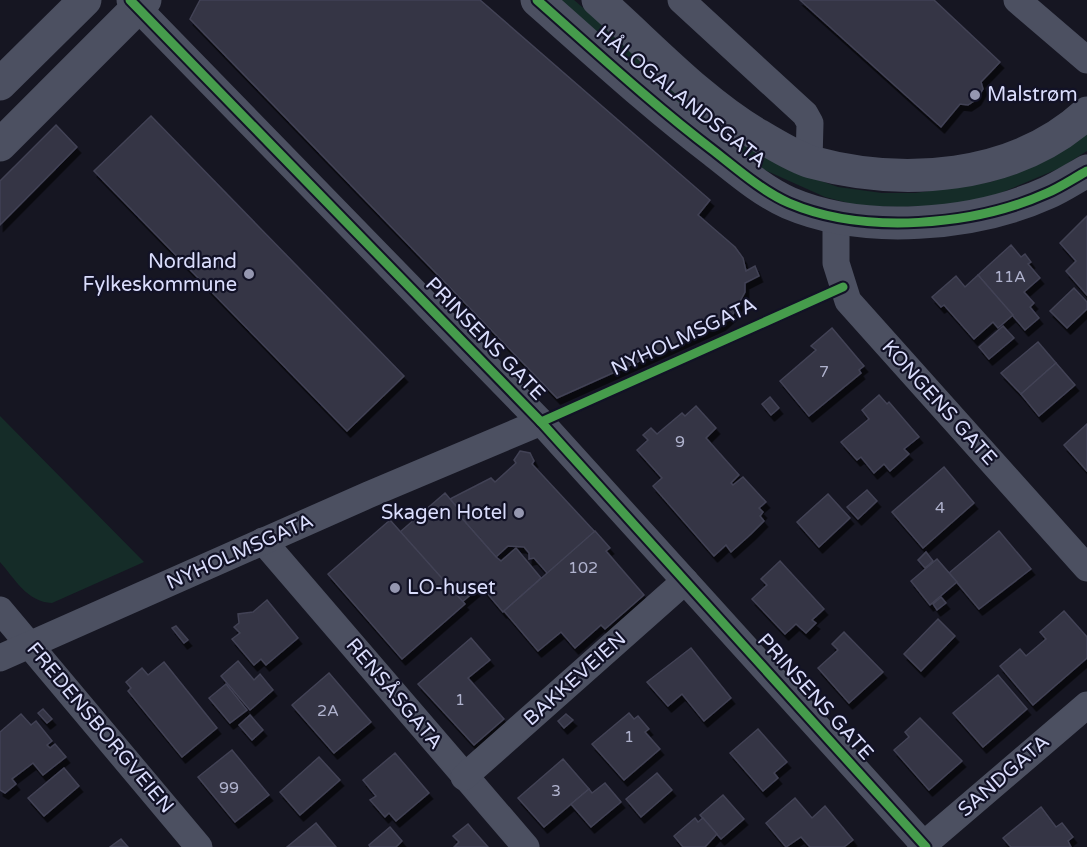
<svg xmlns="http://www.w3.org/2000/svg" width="1087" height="847" viewBox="0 0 1087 847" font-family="'Varela Round',sans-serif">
  <defs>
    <filter id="shadow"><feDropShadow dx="3.5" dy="6" stdDeviation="0" flood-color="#0009"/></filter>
  </defs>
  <rect width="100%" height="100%" fill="#161622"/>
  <g fill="#152c28">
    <path d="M552,0H574L702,110L810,177L838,187L882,193H915L991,182L1029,167L1087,134V151L1060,168L984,200L955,205L901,207L860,206L825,197L747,162Z"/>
    <path d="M0,416L144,562L52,603C27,602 15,579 0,562Z"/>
  </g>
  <g fill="#343544" stroke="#424255" stroke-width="1.5" filter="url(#shadow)">
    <path d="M200,0H480L710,200L698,215L735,247L743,258L746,271L755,266L759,276L745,283V292L733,314L722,324L557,398L190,19Z"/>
    <path d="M800,0H934L1000,62L981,82L983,89L977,99L968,105L960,104L941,127Z"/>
    <path d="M151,116L404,376L347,431L94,171Z"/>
    <path d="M56,125L77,147L0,225V181Z"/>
    <path d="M1087,216V295L1066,271L1076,261L1060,243Z"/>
    <path d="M1011,245L1021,257L1025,254L1031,262L1028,264L1040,278L1024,292L1034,303L1030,307L1039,318L1025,330L978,275Z"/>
    <path d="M978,275L1013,315L998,328L993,322L974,339L944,305L941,307L932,297L956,276L965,287Z"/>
    <path d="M1074,288L1087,302V309L1067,328L1050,311Z"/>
    <path d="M1003,326L1014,338L989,359L979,347Z"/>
    <path d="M832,328L864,366L859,370L861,373L809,416L780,381L816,350L811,346Z"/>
    <path d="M1038,342L1056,363L1021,394L1001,373Z"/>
    <path d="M1056,363L1075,385L1039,416L1021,394Z"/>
    <path d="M879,395L887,404L889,402L919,437L904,449L909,454L890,471L884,464L874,473L861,457L857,460L841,442L869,419L862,410Z"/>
    <path d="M770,397L779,408L771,415L762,404Z"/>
    <path d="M696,406L716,428L706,438L739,475L731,483L733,485L743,477L766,502L759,508L763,512L760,516L764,521L751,534L731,552L726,545L714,556L653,486L662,478L637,450L648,440L643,435L651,428L657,434L682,413L685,416Z"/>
    <path d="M1087,424V471L1064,445Z"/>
    <path d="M520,451L530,453L534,461L532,464L595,532L548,574L534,558L529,559V553L524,547L508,546L496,557L458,514L461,512L450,499L491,478L495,482L516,463L514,460Z"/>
    <path d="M944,467L974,503L923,548L892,512Z"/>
    <path d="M867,490L877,501L858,519L847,507Z"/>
    <path d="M445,493L461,512L458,514L496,557L501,561L516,548L541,578L503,612L481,586L462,602L400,532Z"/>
    <path d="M828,494L850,518L819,547L797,522Z"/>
    <path d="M390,520L465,604L402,659L328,574Z"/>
    <path d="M595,531L610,548L606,551L644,595L605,629L601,625L575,648L561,632L538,651L504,611Z"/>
    <path d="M999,531L1031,569L979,609L949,573Z"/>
    <path d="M926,552L933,561L925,568L918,560Z"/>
    <path d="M937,559L957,582L930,605L911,581Z"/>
    <path d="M780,561L824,609L812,620L816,623L806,633L796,624L785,634L752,599L767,585L761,579Z"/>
    <path d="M941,597L946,603L937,610L933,604Z"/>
    <path d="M267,600L298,638L266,665L261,659L254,665L232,639L240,633L234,627L239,623L238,614L253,612Z"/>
    <path d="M1064,611L1087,637V658L1033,705L1000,666L1020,649L1026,656L1046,639L1040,632Z"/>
    <path d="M938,619L955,636L921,671L904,654Z"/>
    <path d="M176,626L188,640L184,643L172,628Z"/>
    <path d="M844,632L883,672L849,703L818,668L838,650L832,644Z"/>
    <path d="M471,638L490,660L468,678L504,719L474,745L418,684Z"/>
    <path d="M691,648L731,698L704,721L682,694L668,706L647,682Z"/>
    <path d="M238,661L254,680L260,674L273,690L250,710L221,676Z"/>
    <path d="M164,662L217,728L182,757L128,691L131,688L126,682L142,668L148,675Z"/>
    <path d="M329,673L371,722L334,753L292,705Z"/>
    <path d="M998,675L1027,709L983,747L953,713Z"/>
    <path d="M226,684L247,710L230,723L209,698Z"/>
    <path d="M43,709L52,719L47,723L38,713Z"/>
    <path d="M629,713L634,719L638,716L649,729L645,732L660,749L624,780L592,744Z"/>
    <path d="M21,714L31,725L36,721L52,741L47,745L50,748L55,744L66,757L43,775L33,763L12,779L16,784L5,793L0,790V732Z"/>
    <path d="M566,714L573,720L564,728L558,721Z"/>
    <path d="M250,715L263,730L252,740L239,725Z"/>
    <path d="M920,718L962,761L929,790L894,750L909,737L905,732Z"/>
    <path d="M758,729L787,762L774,773L778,778L763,791L730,753Z"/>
    <path d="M232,750L269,795L235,822L198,777Z"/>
    <path d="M395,753L429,793L396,821L389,813L385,817L370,800L376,796L363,780Z"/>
    <path d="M319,757L340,780L300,815L280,792Z"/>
    <path d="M563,759L589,789L544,827L518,798Z"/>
    <path d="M64,768L79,786L44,816L28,798Z"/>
    <path d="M657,773L672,790L641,817L626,799Z"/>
    <path d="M605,783L621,802L591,827L571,804L589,789L592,793Z"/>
    <path d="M723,795L744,819L721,839L700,815Z"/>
    <path d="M795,798L812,818L825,806L853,840L844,847H810L801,837L786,847L766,823Z"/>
    <path d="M1041,807L1056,827L1062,823L1073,837L1068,841L1071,847H1011L1003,838Z"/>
    <path d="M695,818L698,822L703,818L717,834L705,847H683L674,836Z"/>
    <path d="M316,823L336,847H287Z"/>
    <path d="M468,824L473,830L488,847H454L459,842L453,836Z"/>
    <path d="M390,827L402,841L396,847H370L369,845Z"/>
    <path d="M121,839L128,847H110Z"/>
  </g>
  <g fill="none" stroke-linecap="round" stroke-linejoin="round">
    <g stroke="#4c5061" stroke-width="27">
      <path d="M130,0L541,422L926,847"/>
      <path d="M681,0L805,114L810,123L809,161"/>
      <path d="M1017,0L1087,60"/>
      <path d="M836,218V263L848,301L1087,568"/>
      <path d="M263,541L526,847"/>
      <path d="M0,610L199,847"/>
      <path d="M0,658L368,495L541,422"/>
      <path d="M464,777L685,581"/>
      <path d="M921,847L1087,705"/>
    </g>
    <g stroke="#4c5061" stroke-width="33">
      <path d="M537,0C595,51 652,104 714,151C737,169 762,191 789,203C864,235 974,226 1047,193C1061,187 1074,178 1087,171"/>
      <path d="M598,0C649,45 699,100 758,135C774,144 794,157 811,162C902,187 1014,180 1087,113"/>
      <path d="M0,84L85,0"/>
      <path d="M0,145L145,0"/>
    </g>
    <g stroke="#121226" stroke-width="13">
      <g id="cycleway">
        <path d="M130,0L541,422L926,847"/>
        <path d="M537,0C595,51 652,104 714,151C737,169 762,191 789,203C864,235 974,226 1047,193C1061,187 1074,178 1087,171"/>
        <path d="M541,422L843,287"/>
      </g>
    </g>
    <use href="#cycleway" stroke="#469c4c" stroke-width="9"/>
  </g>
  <g fill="#9597b0" stroke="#121226" stroke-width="2">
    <circle cx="975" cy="95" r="6"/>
    <circle cx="249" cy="274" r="6"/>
    <circle cx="519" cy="513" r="6"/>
    <circle cx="395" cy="588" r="6"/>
  </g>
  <g text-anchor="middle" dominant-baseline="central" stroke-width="4.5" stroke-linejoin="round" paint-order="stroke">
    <g font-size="16" fill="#b0b3ce">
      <text x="1010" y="277">11A</text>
      <text x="824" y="372">7</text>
      <text x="680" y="442">9</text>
      <text x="940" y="508">4</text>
      <text x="583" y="568">102</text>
      <text x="460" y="700">1</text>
      <text x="328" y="711">2A</text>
      <text x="629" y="737">1</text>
      <text x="229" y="788">99</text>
      <text x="556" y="791">3</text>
    </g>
    <g font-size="20" fill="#daddfc" stroke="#121226" text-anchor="start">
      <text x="987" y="95">Malstrøm</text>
      <text x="237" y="262" text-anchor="end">Nordland<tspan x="237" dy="23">Fylkeskommune</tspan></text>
      <text x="507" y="513" text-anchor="end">Skagen Hotel</text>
      <text x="407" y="588">LO-huset</text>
    </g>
    <g font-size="20" fill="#daddfc" stroke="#121226">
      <text transform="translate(681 97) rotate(39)">HÅLOGALANDSGATA</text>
      <text transform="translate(684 337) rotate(-25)">NYHOLMSGATA</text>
      <text transform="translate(485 339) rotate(46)">PRINSENS GATE</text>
      <text transform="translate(939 403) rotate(48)">KONGENS GATE</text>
      <text transform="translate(240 552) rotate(-24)">NYHOLMSGATA</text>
      <text transform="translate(575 679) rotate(-42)">BAKKEVEIEN</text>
      <text transform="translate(394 694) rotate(50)">RENSÅSGATA</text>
      <text transform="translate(815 697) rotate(48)">PRINSENS GATE</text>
      <text transform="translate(100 728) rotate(50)">FREDENSBORGVEIEN</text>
      <text transform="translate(1004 776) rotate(-41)">SANDGATA</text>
    </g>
  </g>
</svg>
